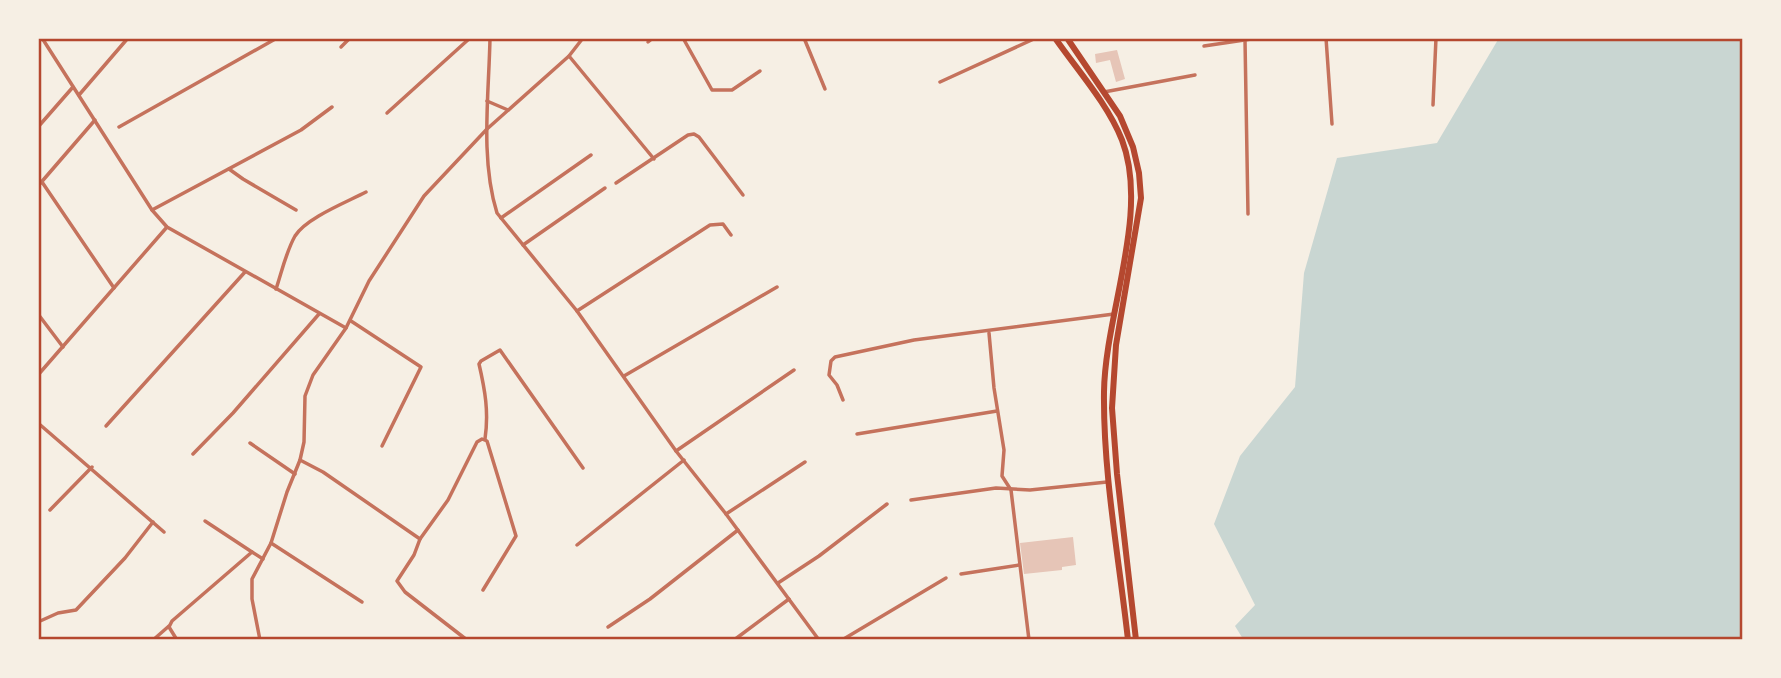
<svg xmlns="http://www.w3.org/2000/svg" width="1781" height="678" viewBox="0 0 1781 678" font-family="'Space Grotesk',sans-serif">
  <rect width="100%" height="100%" fill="#f6efe4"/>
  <path fill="#c9d6d2" d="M1499,38L1742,39V639H1243L1235,626L1255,605L1214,524L1240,456L1295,387L1304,273L1337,158L1437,143Z"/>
  <g fill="#e6c5b7">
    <path d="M1117,50L1125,79L1116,82L1110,60L1096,63L1095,54Z"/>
    <path d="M1073,537L1076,565L1062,567V570L1024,574L1020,543Z"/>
  </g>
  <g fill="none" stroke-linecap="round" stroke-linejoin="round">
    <g stroke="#c5725c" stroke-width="3.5">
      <path d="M42,38L152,210L167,227L346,328"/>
      <path d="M490,38C489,94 480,159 497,213L577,311L676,451L726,514L819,640"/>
      <path d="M683,38L712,90H732L760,71"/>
      <path d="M804,38L825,89"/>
      <path d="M1326,38L1332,124"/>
      <path d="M1245,40L1248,214"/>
      <path d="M648,42L653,38"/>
      <path d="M1204,46L1258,38"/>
      <path d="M341,47L350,38"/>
      <path d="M569,56L654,159"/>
      <path d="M940,82L1036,38"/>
      <path d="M1104,92L1195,75"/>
      <path d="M79,95L128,38"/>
      <path d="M487,101L508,110"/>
      <path d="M1433,105L1436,38"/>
      <path d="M387,113L470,38"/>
      <path d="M38,127L73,87"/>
      <path d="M119,127L277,38"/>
      <path d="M229,169L243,179L296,210"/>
      <path d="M42,182L114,288"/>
      <path d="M616,183L688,135L694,134L699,137L743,195"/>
      <path d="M38,186L95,120"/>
      <path d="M152,210L301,130L332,107"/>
      <path d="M501,218L591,155"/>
      <path d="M523,245L605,188"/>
      <path d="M276,289C282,271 286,252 295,236C306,218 347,202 366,192"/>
      <path d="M577,311L710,225L723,224L731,235"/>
      <path d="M38,314L63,347"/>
      <path d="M351,321L421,367L382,446"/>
      <path d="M989,333L994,388L1004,450L1002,476L1011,490L1029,640"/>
      <path d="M38,375L167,227"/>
      <path d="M624,376L777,287"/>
      <path d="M843,400L837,385L829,375L831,361L835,357L914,340L1114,314"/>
      <path d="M38,423L164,532"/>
      <path d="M106,426L245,272"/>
      <path d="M857,434L997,411"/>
      <path d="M485,439C489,412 485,390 479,364L481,361L500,350L583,468"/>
      <path d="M250,443L295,474"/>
      <path d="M676,451L794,370"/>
      <path d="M193,454L233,413L319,314"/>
      <path d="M300,460L323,472L420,539"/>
      <path d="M911,500L996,488L1030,490L1107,482"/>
      <path d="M50,510L92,467"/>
      <path d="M726,514L805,462"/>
      <path d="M205,521L252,552"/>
      <path d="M271,543L362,602"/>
      <path d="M577,545L684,460"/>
      <path d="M961,574L1019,565"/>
      <path d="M778,583L819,556L887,504"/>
      <path d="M38,622L58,613L76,610L125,558L153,522"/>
      <path d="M608,627L650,599L738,530"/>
      <path d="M153,640L169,626"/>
      <path d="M177,640L169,627L172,621L252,552L263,559"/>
      <path d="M260,640L252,599V579L271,543L287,492L300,460L304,442L305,396L313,375L346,328L369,281L424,196L487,129L569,56L583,38"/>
      <path d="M467,640L405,592L397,581L414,555L420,539L448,500L477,442L482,439L487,441L516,536L483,590"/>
      <path d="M734,640L789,599"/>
      <path d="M842,640L946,578"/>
    </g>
    <g stroke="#b5482f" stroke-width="6">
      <path d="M1055,38C1078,71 1107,103 1122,140C1150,213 1105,314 1104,392C1103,474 1119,558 1128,640"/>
      <path d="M1067,38L1120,116L1133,147L1139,173L1141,198L1116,345L1112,408L1117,474L1136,640"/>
    </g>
  </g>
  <rect width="1781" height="678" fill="none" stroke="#f6efe4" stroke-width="80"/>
  <rect x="40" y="40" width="1701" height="598" fill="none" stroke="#b5482f" stroke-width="2.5"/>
</svg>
